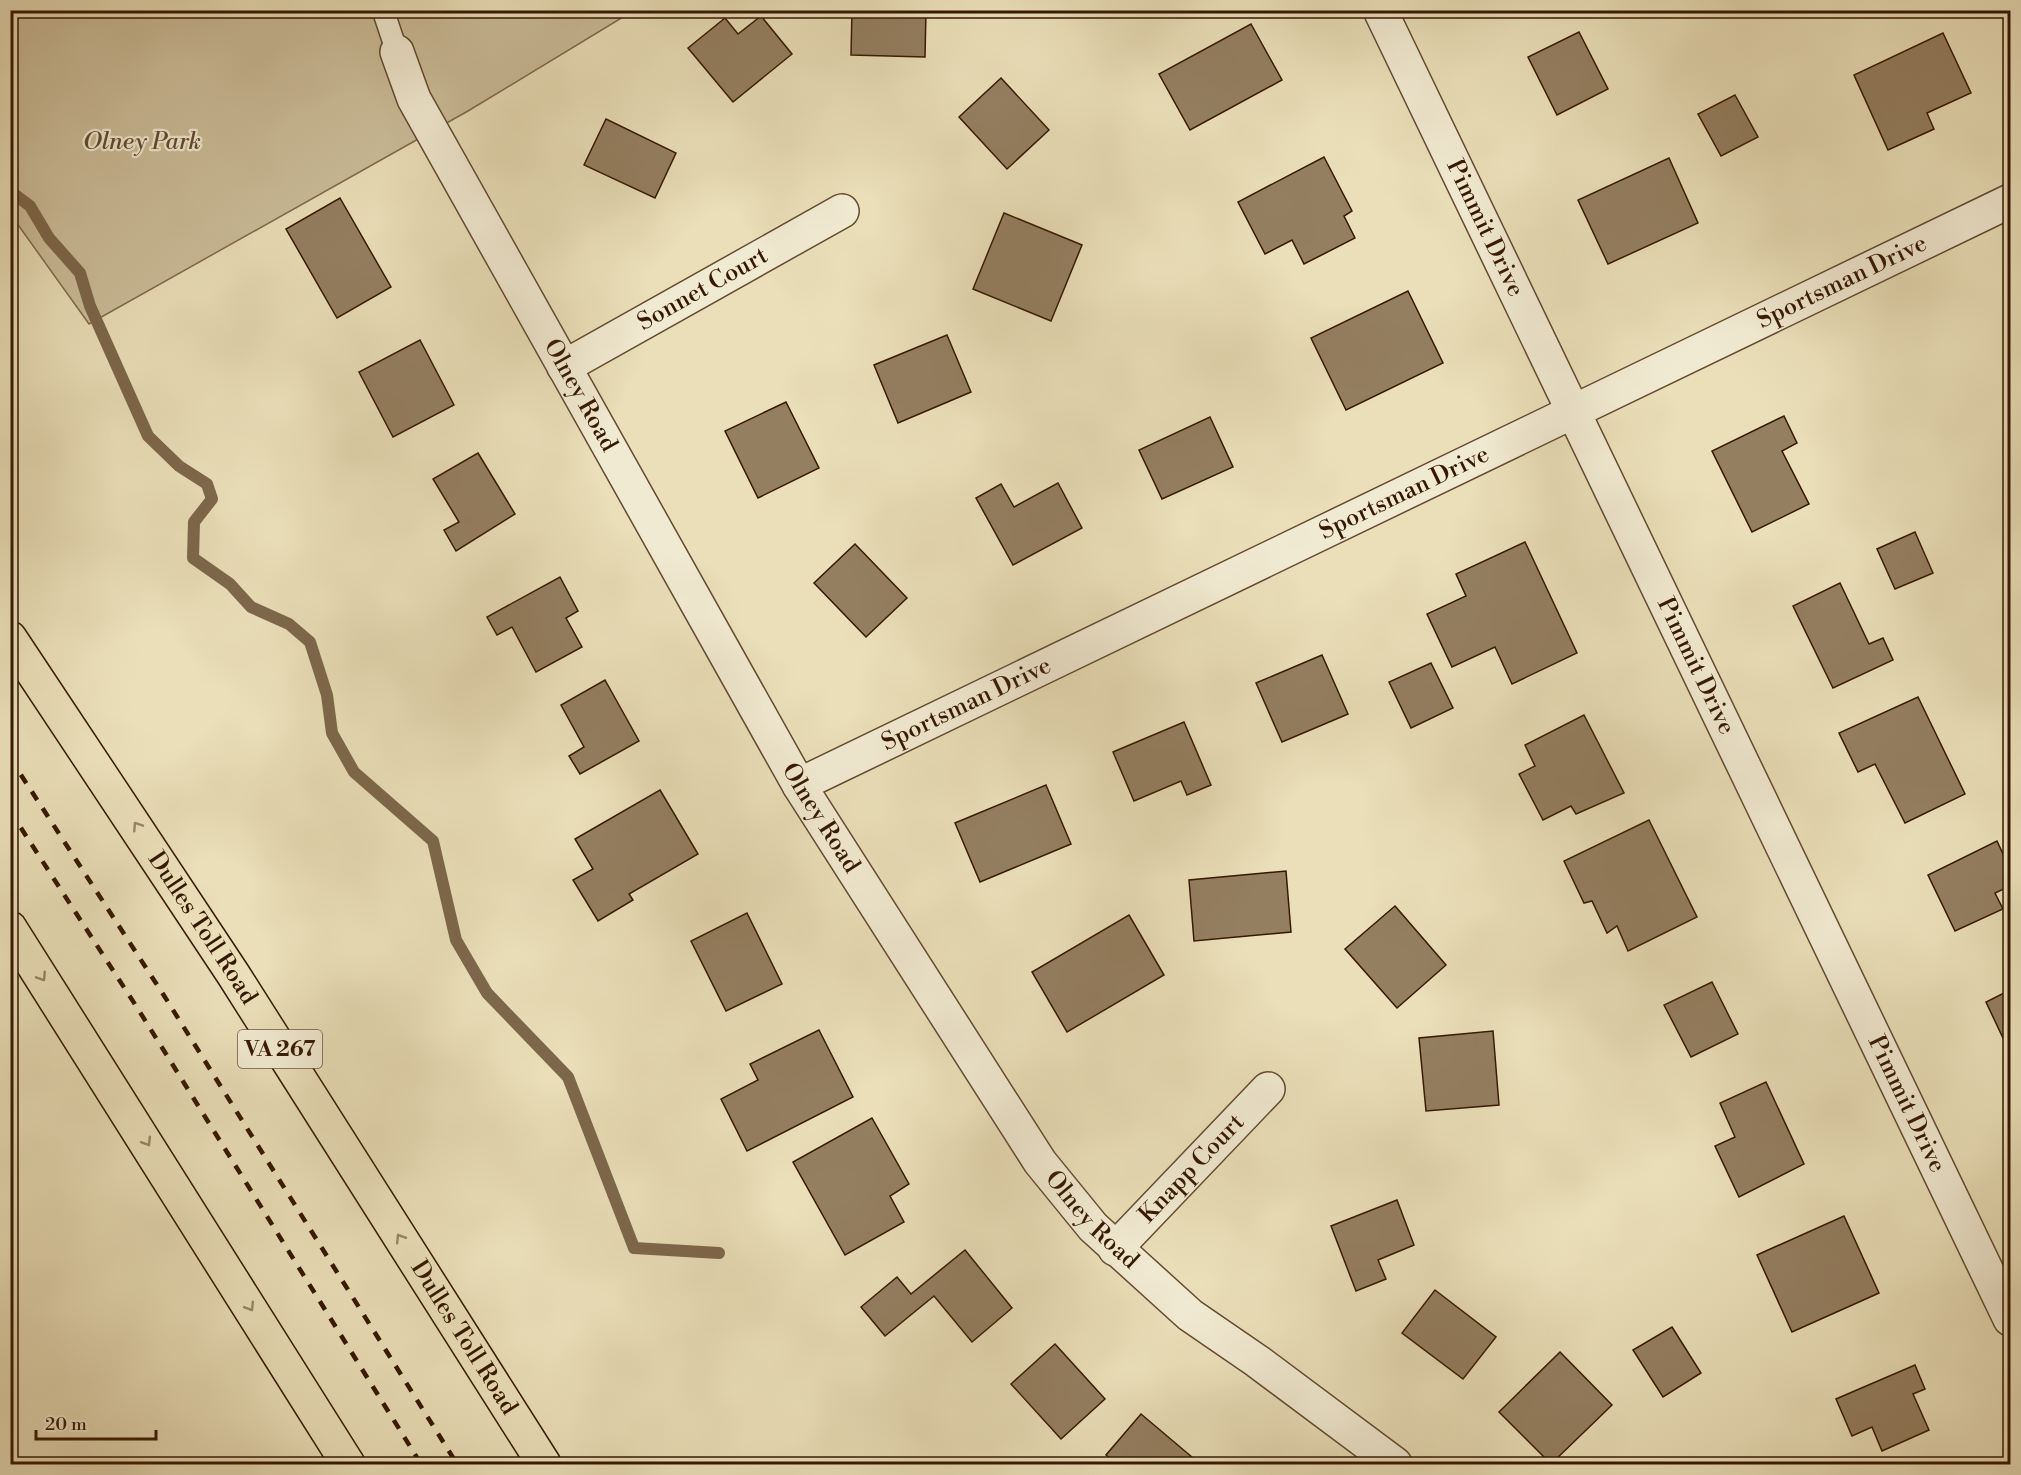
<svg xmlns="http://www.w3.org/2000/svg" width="2021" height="1475" viewBox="0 0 2021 1475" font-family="'Libre Bodoni',serif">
  <rect width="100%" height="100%" fill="#eadfb9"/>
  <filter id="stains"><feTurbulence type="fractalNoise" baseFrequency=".00333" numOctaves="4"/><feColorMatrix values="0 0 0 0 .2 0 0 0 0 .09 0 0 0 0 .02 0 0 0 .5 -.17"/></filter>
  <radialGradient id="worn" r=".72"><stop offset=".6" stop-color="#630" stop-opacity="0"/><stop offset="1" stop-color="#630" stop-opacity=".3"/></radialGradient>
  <path fill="#cbbd9a" stroke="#806a4e" stroke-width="1.5" d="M10,11H633L468,111L89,324L11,215Z"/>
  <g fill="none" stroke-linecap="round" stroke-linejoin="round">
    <path stroke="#7d674b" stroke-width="12" d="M10,191L30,206L49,238L80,273L90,306L148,436L179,466L207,484L212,499L194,522L193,558L230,584L251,607L289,624L310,642L327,695L332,733L354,772L433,841L456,940L487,993L568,1077L634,1248L719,1253"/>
  </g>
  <g fill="#947f61" stroke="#361802" stroke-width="1.5">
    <path d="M852,10H926L925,57L851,55Z"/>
    <path d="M761,16L792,54L733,102L688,48L725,18L738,34Z"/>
    <path d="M1251,24L1282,80L1190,130L1159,74Z"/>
    <path d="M1579,32L1608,89L1557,115L1528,57Z"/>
    <path d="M1943,33L1971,93L1927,113L1934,129L1888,150L1854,75Z"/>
    <path d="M1001,78L1049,130L1007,169L959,117Z"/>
    <path d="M1735,95L1758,137L1721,156L1698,114Z"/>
    <path d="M606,119L676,153L655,198L584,165Z"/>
    <path d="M1324,157L1352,211L1344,216L1355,238L1304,264L1292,240L1265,254L1238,202Z"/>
    <path d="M1669,158L1698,223L1608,264L1578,200Z"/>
    <path d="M340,198L391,287L337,318L286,229Z"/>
    <path d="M1004,213L1082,245L1051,321L973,289Z"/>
    <path d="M1408,291L1443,363L1346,410L1311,338Z"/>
    <path d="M947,335L971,392L898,423L874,365Z"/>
    <path d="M420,340L454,405L393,437L359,372Z"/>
    <path d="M786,402L819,468L758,498L725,431Z"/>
    <path d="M1784,416L1797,443L1782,451L1809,504L1752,532L1712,451Z"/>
    <path d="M1210,417L1233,467L1162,499L1139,450Z"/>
    <path d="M478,453L515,514L456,551L444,530L459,522L433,479Z"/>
    <path d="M1058,483L1082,528L1013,565L976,498L1001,484L1014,507Z"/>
    <path d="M1915,532L1933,573L1895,589L1877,549Z"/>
    <path d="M1525,542L1577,653L1512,684L1495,647L1452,667L1427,614L1466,596L1456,574Z"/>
    <path d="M855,544L907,598L866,637L814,583Z"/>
    <path d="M560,577L578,611L566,618L582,647L536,672L512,627L497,635L487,617Z"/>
    <path d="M1840,583L1869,644L1883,638L1893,660L1833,688L1793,606Z"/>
    <path d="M1322,655L1348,714L1282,742L1256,683Z"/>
    <path d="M1431,663L1453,708L1411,728L1389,682Z"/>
    <path d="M605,680L639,741L580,774L569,756L584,747L561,705Z"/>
    <path d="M1918,697L1965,794L1905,823L1875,764L1858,772L1839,733Z"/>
    <path d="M1584,715L1624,793L1576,814L1571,806L1543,820L1519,774L1535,766L1525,745Z"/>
    <path d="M1184,722L1211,785L1187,795L1181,781L1134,801L1113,752Z"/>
    <path d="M1046,785L1071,844L980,882L955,823Z"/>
    <path d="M660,790L698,854L629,894L633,900L598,921L573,880L593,869L575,839Z"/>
    <path d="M1649,820L1697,917L1628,951L1617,926L1607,933L1592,901L1584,903L1564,861Z"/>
    <path d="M1997,841L2010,869V886L1995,893L2003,909L1955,931L1928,875Z"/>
    <path d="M1286,871L1291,932L1194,941L1189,880Z"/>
    <path d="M1395,906L1446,965L1397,1008L1345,949Z"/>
    <path d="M747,913L782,984L726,1011L691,941Z"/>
    <path d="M1129,915L1164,975L1067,1032L1032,972Z"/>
    <path d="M1712,982L1738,1034L1691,1057L1664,1005Z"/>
    <path d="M2010,990V1053L1986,1002Z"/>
    <path d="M819,1030L853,1097L747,1151L721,1099L758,1080L750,1064Z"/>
    <path d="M1493,1031L1499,1105L1426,1111L1419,1038Z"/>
    <path d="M1766,1082L1804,1164L1739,1197L1715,1146L1735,1137L1720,1103Z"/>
    <path d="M872,1118L909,1184L890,1196L904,1222L845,1255L793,1162Z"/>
    <path d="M1397,1200L1414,1245L1378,1260L1386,1279L1356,1291L1331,1226Z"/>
    <path d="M1844,1216L1879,1293L1792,1332L1757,1255Z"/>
    <path d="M965,1250L1012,1308L972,1342L934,1296L885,1336L861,1307L897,1277L911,1294Z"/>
    <path d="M1435,1290L1496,1337L1463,1379L1402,1333Z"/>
    <path d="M1672,1327L1701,1373L1663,1397L1633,1350Z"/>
    <path d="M1055,1344L1105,1399L1061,1439L1011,1384Z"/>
    <path d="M1560,1352L1612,1405L1551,1464L1499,1412Z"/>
    <path d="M1915,1365L1925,1389L1913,1394L1929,1430L1882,1451L1872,1427L1852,1436L1836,1399Z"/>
    <path d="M1141,1414L1199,1463L1198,1464H1118L1106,1455Z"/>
  </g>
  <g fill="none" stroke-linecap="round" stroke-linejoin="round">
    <g stroke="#634a30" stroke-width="24">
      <path id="service" d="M383,10L397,52"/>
    </g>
    <g stroke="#634a30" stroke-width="36">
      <g id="minor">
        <path id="s1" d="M1380,10L2010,1319"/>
        <path id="s2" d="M397,52L414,99L799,785L1040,1162L1093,1227L1190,1315L1257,1361L1395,1464"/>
        <path id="s3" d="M564,367L842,211"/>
        <path id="s4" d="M799,785L2010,201"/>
        <path id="s5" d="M1115,1249L1268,1089"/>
      </g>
    </g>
    <g stroke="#361802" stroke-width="36">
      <g id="motorway">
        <path id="s6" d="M10,638L233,974L544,1464"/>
        <path d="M10,928L348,1464"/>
      </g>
    </g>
    <use href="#service" stroke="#f1ead2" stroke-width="21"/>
    <use href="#minor" stroke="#f1ead2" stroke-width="33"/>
    <use href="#motorway" stroke="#eadfb9" stroke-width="33"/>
    <g stroke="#361802" stroke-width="4.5" stroke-dasharray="10 10" stroke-linecap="butt">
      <path d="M10,758L163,994L457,1464"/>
      <path d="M10,811L138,1009L421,1464"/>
    </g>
  </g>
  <defs><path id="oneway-chevron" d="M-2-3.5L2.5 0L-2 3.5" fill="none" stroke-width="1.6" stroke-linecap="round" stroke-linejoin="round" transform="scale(1.5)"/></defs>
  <g stroke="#998567">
    <use href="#oneway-chevron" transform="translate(137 826) rotate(-123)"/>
    <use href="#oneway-chevron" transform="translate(42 977) rotate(57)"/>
    <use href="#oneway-chevron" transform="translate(147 1142) rotate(58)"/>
    <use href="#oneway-chevron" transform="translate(400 1238) rotate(-122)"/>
    <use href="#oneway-chevron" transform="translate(250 1307) rotate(58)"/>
  </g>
  <g text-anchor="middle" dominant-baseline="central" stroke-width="4.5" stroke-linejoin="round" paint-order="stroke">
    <rect fill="#f1ead2" stroke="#6e5740" stroke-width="1.5" x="238" y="1030" width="84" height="38" rx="4.5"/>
    <g font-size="22" font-weight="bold" fill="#361802">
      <text x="280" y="1049">VA 267</text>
    </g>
    <g font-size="24" font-style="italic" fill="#634a30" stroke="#f1ead2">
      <text x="142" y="142">Olney Park</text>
    </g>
    <g font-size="24" fill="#361802" stroke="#f1ead2">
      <text stroke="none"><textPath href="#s1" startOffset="242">Pimmit Drive</textPath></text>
      <text stroke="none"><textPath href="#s4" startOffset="1158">Sportsman Drive</textPath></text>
      <text stroke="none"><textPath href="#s3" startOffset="159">Sonnet Court</textPath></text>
      <text stroke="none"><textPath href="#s2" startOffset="390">Olney Road</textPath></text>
      <text stroke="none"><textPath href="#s4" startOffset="672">Sportsman Drive</textPath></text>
      <text stroke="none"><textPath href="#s1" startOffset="728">Pimmit Drive</textPath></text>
      <text stroke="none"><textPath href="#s4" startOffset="186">Sportsman Drive</textPath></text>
      <text stroke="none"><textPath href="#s2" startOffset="876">Olney Road</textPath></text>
      <text stroke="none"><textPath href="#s6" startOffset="348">Dulles Toll Road</textPath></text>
      <text stroke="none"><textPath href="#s1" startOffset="1214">Pimmit Drive</textPath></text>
      <text stroke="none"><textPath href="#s5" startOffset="111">Knapp Court</textPath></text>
      <text stroke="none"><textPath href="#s2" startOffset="1362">Olney Road</textPath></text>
      <text stroke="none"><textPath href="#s6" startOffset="834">Dulles Toll Road</textPath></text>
    </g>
  </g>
  <rect width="2021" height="1475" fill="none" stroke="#eadfb9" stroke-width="36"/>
  <rect x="12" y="12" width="1997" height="1451" fill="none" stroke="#361802" stroke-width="3"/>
  <rect x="18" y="18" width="1985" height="1439" fill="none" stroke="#361802" stroke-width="1.5"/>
  <path d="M36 1430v9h120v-9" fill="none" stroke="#361802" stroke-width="3"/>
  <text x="45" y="1430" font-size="18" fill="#361802" stroke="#f1ead2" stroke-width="4.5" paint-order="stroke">20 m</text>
  <rect width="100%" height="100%" filter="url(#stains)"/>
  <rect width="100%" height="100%" fill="url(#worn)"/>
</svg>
